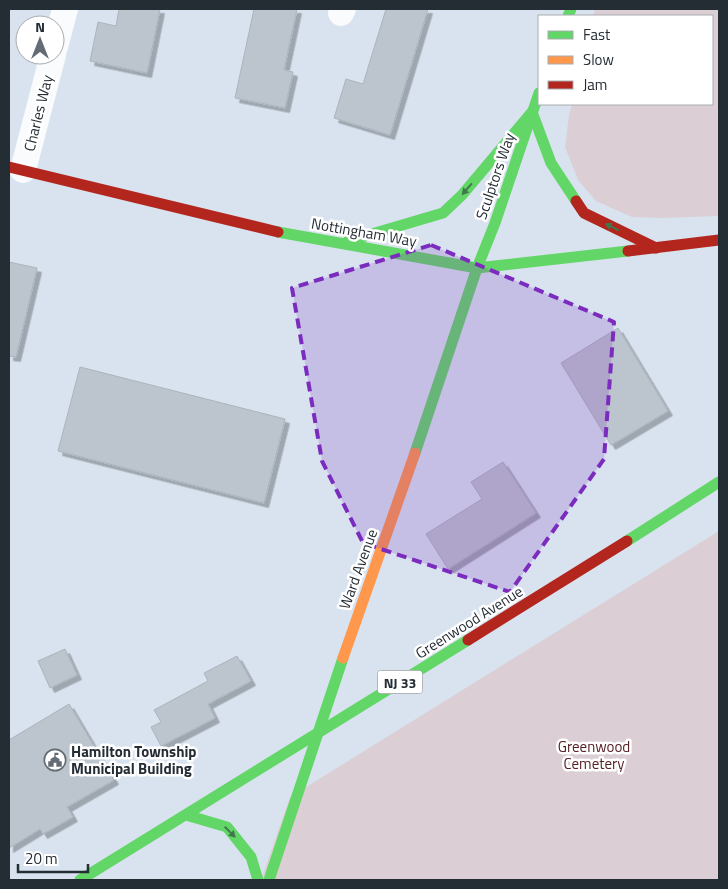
<svg xmlns="http://www.w3.org/2000/svg" width="728" height="889" viewBox="0 0 728 889" font-family="'Titillium Web',sans-serif">
  <defs>
    <filter id="shadow"><feDropShadow dx="4.5" dy="4.5" stdDeviation="0" flood-color="#0004"/></filter>
  </defs>
  <rect width="100%" height="100%" fill="#d8e3ef"/>
  <g fill="#dbcfd5">
    <path d="M595,9H719V216L660,218L632,217L596,201L578,180L565,147L569,115L572,104H712V16H593Z"/>
    <path d="M719,531V880H261L290,797Z"/>
  </g>
  <g fill="#bcc4cd" stroke="#abb4bd" filter="url(#shadow)">
    <path d="M119,9H160L147,73L90,61L98,22L116,26Z"/>
    <path d="M254,9H297L284,70L293,72L285,108L235,98Z"/>
    <path d="M386,9H428L390,135L334,118L346,79L363,84Z"/>
    <path d="M9,262L37,268L16,357L9,356Z"/>
    <path d="M618,328L668,411L611,445L561,363Z"/>
    <path d="M80,367L285,419L264,503L58,451Z"/>
    <path d="M503,462L536,513L448,569L426,534L482,499L471,482Z"/>
    <path d="M65,649L77,675L50,688L38,661Z"/>
    <path d="M237,656L251,681L208,704L215,718L161,746L151,727L161,722L154,710L208,681L204,673Z"/>
    <path d="M69,704L114,780L67,807L73,817L43,834L40,829L9,848V740Z"/>
  </g>
  <g fill="none" stroke-linecap="round" stroke-linejoin="round">
    <g stroke="#f9fbfd" stroke-width="26">
      <path d="M341,13L343,9"/>
      <path d="M55,47L65,9"/>
      <path d="M23,170L53,55"/>
    </g>
    <g stroke="#63d668" stroke-width="11">
      <path d="M568,16L571,9"/>
      <path d="M278,232L477,268L628,251"/>
      <path d="M348,241L443,213L462,195L532,112L551,163L576,201"/>
      <path d="M415,453L477,268L495,223L539,93"/>
      <path d="M627,541L719,482"/>
      <path d="M186,815L227,827L251,857L258,880"/>
      <path d="M80,880L468,640"/>
      <path d="M269,880L343,658"/>
    </g>
    <path stroke="#ff974d" stroke-width="11" d="M343,658L415,453"/>
    <g stroke="#b3261e" stroke-width="11">
      <path d="M9,167L278,232"/>
      <path d="M576,201L584,213L656,248"/>
      <path d="M628,251L719,240"/>
      <path d="M468,640L627,541"/>
    </g>
  </g>
  <defs><path id="oneway-solid" d="M-6-.8H1V-3.2L6.5 0L1 3.2V.8H-6Z" transform="scale(1.25)"/></defs>
  <g fill="#40784b">
    <use href="#oneway-solid" transform="translate(467 189) rotate(131)"/>
    <use href="#oneway-solid" transform="translate(612 227) rotate(-154)"/>
    <use href="#oneway-solid" transform="translate(230 832) rotate(45)"/>
  </g>
  <path fill="#7b2cbf" fill-opacity="0.2" stroke="#7b2cbf" stroke-width="4" stroke-dasharray="10 6" stroke-linejoin="round" d="M431,245L614,322L604,459L510,592L363,543L322,461L292,288Z"/>
  <defs>
    <g id="civic-ring" transform="scale(1.125)"><circle r="9.5" fill="#fff" stroke="#636c75" stroke-width="1.5"/><path d="M-.6-6.5H3V-4.5H.6V-3L4-1V1h2V6H-6V1h2V-1L-.6-3ZM-1.2 2.5V6h2.4V2.5Z" fill="#636c75"/></g>
  </defs>
  <g fill-rule="evenodd">
    <use href="#civic-ring" x="55" y="760"/>
  </g>
  <g text-anchor="middle" dominant-baseline="central" stroke-width="5" stroke-linejoin="round" paint-order="stroke">
    <rect fill="#fff" stroke="#666b71" stroke-width="1" x="377.5" y="670.5" width="45" height="23" rx="4"/>
    <g font-size="14" font-weight="bold" fill="#242c34">
      <text x="400" y="682">NJ 33</text>
    </g>
    <g font-size="15" fill="#242c34" stroke="#fff">
      <text transform="translate(38 113) rotate(-76)">Charles Way</text>
      <text transform="translate(495 176) rotate(-71)">Sculptors Way</text>
      <text transform="translate(364 232) rotate(10)">Nottingham Way</text>
      <text transform="translate(358 569) rotate(-70)">Ward Avenue</text>
      <text transform="translate(469 622) rotate(-32)">Greenwood Avenue</text>
    </g>
    <g font-size="15" fill="#562227" stroke="#fff">
      <text x="594" y="746">Greenwood<tspan x="594" dy="17">Cemetery</tspan></text>
    </g>
    <g font-size="15" font-weight="bold" fill="#242c34" stroke="#fff" text-anchor="start">
      <text x="71" y="751">Hamilton Township<tspan x="71" dy="17">Municipal Building</tspan></text>
    </g>
  </g>
  <rect width="728" height="889" fill="none" stroke="#242c34" stroke-width="20"/>
  <rect x="538" y="15" width="175" height="90" fill="#ffffff" stroke="#a7abae"/>
  <rect x="548" y="31" width="25" height="8" fill="#63d668" stroke="#a7abae"/>
  <text x="583" y="40" font-size="15" fill="#242c34">Fast</text>
  <rect x="548" y="56" width="25" height="8" fill="#ff974d" stroke="#a7abae"/>
  <text x="583" y="65" font-size="15" fill="#242c34">Slow</text>
  <rect x="548" y="81" width="25" height="8" fill="#b3261e" stroke="#a7abae"/>
  <text x="583" y="90" font-size="15" fill="#242c34">Jam</text>
  <g transform="translate(40 40)"><circle r="24" fill="#ffffff" stroke="#a7abae"/>
  <path d="M0-4L9 19L0 12L-9 19Z" fill="#636c75"/>
  <text y="-8" font-size="14" font-weight="bold" text-anchor="middle" fill="#242c34">N</text>
  </g>
  <path d="M18 864v8h70v-8" fill="none" stroke="#242c34" stroke-width="2.5"/>
  <text x="25" y="864" font-size="15" fill="#242c34" stroke="#ffffff" stroke-width="4" paint-order="stroke">20 m</text>
</svg>
